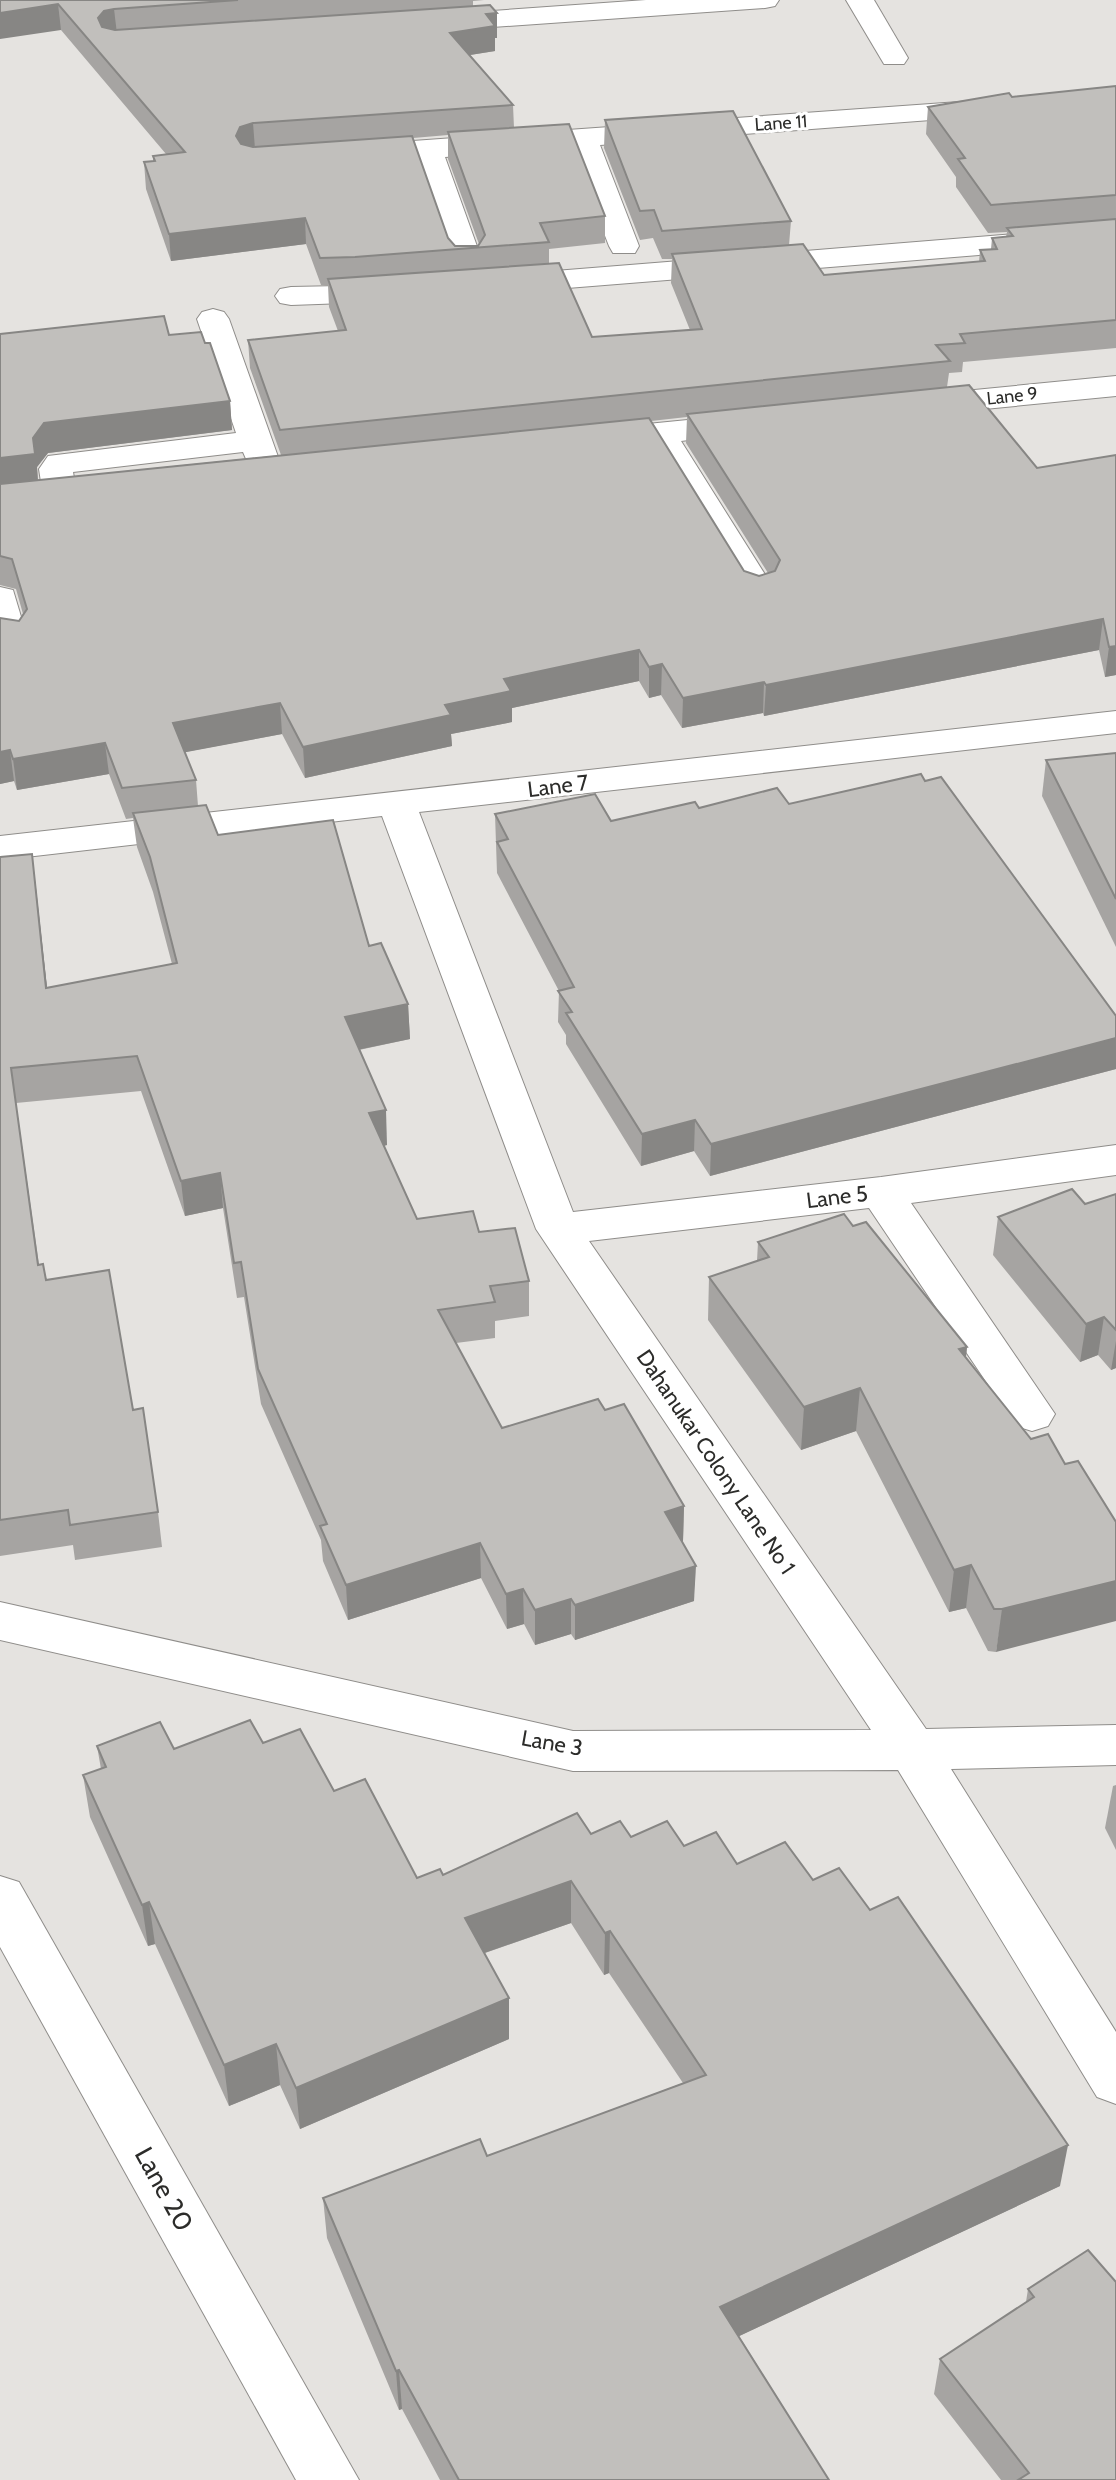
<svg xmlns="http://www.w3.org/2000/svg" width="1116" height="2480" viewBox="0 0 1116 2480" font-family="Cabin,sans-serif">
  <rect width="100%" height="100%" fill="#e5e3e0"/>
  <g fill="none" stroke-linecap="round" stroke-linejoin="round">
    <g stroke="#8f8d8a" stroke-width="2">
      <g id="minor">
        <path d="M646,0H779L775,6L765,8L436,31L426,29L422,23L426,17L436,15Z"/>
        <path d="M846,0H874L908,58L904,64H884Z"/>
        <path d="M987,100L997,103L1002,109L997,115L600,145L639,246L635,253H613L609,246L571,148L445,157L483,263L478,270H456L451,263L416,159L357,163L347,160L342,154L347,148L357,145Z"/>
        <path d="M1116,226V244L505,293L494,291L489,284L494,277L505,275Z"/>
        <path d="M389,285L400,287L405,294L400,301L291,305L280,303L275,296L280,289L291,287Z"/>
        <path d="M213,309L224,312L229,319L282,468L277,475L265,478L253,475L243,452L73,472L77,495L72,502L60,505L48,502L43,495L39,469L48,456L236,433L197,319L202,312Z"/>
        <path d="M1116,376V396L923,415L911,412L907,405L911,398L923,395Z"/>
        <path d="M748,414L760,417L765,424L760,431L681,441L776,592L771,600L758,603L745,600L740,592L650,444L597,449L585,446L580,439L585,432L597,429Z"/>
        <path d="M0,587L13,590L28,640L23,648H0Z"/>
        <path d="M1116,711V733L419,812L573,1212L881,1177L1116,1145V1175L911,1203L1055,1414L1048,1426L1032,1431L1016,1426L869,1208L589,1241L926,1729L1116,1725V1765L951,1769L1116,2032V2104L1097,2097L898,1770L573,1771L0,1640V1602L573,1731L871,1730L536,1229L382,816L0,860V836Z"/>
        <path d="M0,1876L19,1882L359,2480H296L0,1947Z"/>
      </g>
    </g>
    <use href="#minor" fill="#fff" fill-rule="evenodd"/>
  </g>
  <g fill="#a6a4a2" fill-rule="evenodd">
    <path d="M0,0H484L473,1V6L497,38H495V51L470,55L513,105L514,128L605,216V243L549,249V264L592,337L690,330L671,283L672,259H662L653,238L640,240L604,148L605,120L791,221L789,245L824,275L979,262L980,250L991,249L992,238L1006,237L1007,232L988,233L956,187V177L926,134L928,107L1116,86V348L963,362L962,372L949,373L947,387L1037,468L1116,455V675L1105,677L1099,650L764,716L763,713L682,728L661,695L649,698L639,681L512,708V722L451,734L452,746L305,778L282,734L185,752L196,780L198,806L218,835L369,946L408,1004L410,1039L359,1050L387,1145L384,1146L417,1219L479,1232L529,1281V1316L495,1321V1338L456,1343L502,1428L605,1410L684,1506L683,1541H681L694,1601L575,1640L571,1634L535,1645L524,1624L507,1629L481,1578L348,1620L323,1561L321,1540L261,1404L244,1297L237,1298L223,1208L185,1216L141,1091L16,1103L39,1265L46,1280L133,1410L158,1512L162,1547L75,1560L73,1545L0,1556V857L32,854L47,988L172,964L153,892L137,847L133,818L126,819L109,774L17,790L14,781L0,784V618L19,621L23,614L16,589L0,585V334L169,335L205,343L230,401L232,430L48,453L37,467L38,480L281,455L250,368L248,340L338,331L329,307L328,285H321L306,244L171,261L146,189L144,162L153,161V156L166,154L61,30ZM448,135V159L479,244L478,246H455L448,238L413,138ZM687,417L686,443L768,573L759,576L744,571L651,421Z"/>
    <path d="M1116,753V947L1042,796L1046,760Z"/>
    <path d="M925,781L1116,1016V1069L710,1176L694,1151L641,1166L566,1044V1035L558,1022L559,991L497,873L495,814L611,821L699,808L789,804Z"/>
    <path d="M1116,1194V1368L1111,1370L1098,1355L1080,1362L993,1255L998,1217L1085,1204Z"/>
    <path d="M853,1226L967,1347L966,1357L1031,1439L996,1652L988,1651L966,1608L949,1612L856,1431L801,1450L708,1320L709,1277L757,1261L758,1242Z"/>
    <path d="M263,1743L334,1791L417,1878L443,1875L591,1834L631,1837L684,1846L737,1864L813,1880L1060,2186L739,2336L829,2480H440L402,2409L399,2410L327,2238L323,2198L487,2156L683,2083L609,1973L604,1975L571,1923L485,1953L509,2039L300,2129L280,2085L229,2106L155,1944L148,1946L90,1817L83,1775L101,1769L97,1746L174,1749Z"/>
    <path d="M1116,1785V1850L1105,1828L1113,1786Z"/>
    <path d="M1116,2282V2480H1001L934,2394L940,2359L1026,2302L1028,2289Z"/>
  </g>
  <g fill="#878684">
    <path d="M58,4L61,30L0,39V13Z"/>
    <path d="M114,9L117,34L106,36L98,18L104,11Z"/>
    <path d="M497,13V38H495V51L451,58L450,33L486,14Z"/>
    <path d="M253,123L255,149L242,153L236,136L240,127Z"/>
    <path d="M305,218L306,244L171,261L169,234Z"/>
    <path d="M230,401L232,430L48,453L37,467L38,483L0,489V458L33,438L44,423Z"/>
    <path d="M1103,619L1099,650L764,716L766,685Z"/>
    <path d="M1116,646V675L1105,677L1109,647Z"/>
    <path d="M639,650V681L512,708V722L451,734L452,746L305,778L303,747L445,705L504,679Z"/>
    <path d="M662,664L661,695L649,698V667Z"/>
    <path d="M764,682L763,713L682,728L683,698Z"/>
    <path d="M280,703L282,734L176,754L173,723Z"/>
    <path d="M105,743L109,774L17,790L13,759Z"/>
    <path d="M10,750L14,781L0,784V752Z"/>
    <path d="M32,854L36,888L51,1023L46,988Z"/>
    <path d="M408,1004L410,1039L347,1052L345,1017Z"/>
    <path d="M1116,1038V1069L710,1176L711,1144Z"/>
    <path d="M386,1110L387,1145L371,1148L369,1113Z"/>
    <path d="M695,1120L694,1151L641,1166L642,1134Z"/>
    <path d="M220,1173L223,1208L185,1216L181,1181Z"/>
    <path d="M1104,1317L1098,1355L1080,1362L1086,1324Z"/>
    <path d="M1116,1341V1368L1111,1370Z"/>
    <path d="M967,1347L962,1390L959,1349Z"/>
    <path d="M860,1388L856,1431L801,1450L804,1407Z"/>
    <path d="M684,1506L683,1541L663,1547L665,1512Z"/>
    <path d="M480,1543L481,1578L348,1620L346,1585Z"/>
    <path d="M971,1565L966,1608L949,1612L954,1570Z"/>
    <path d="M696,1566L694,1601L575,1640V1605Z"/>
    <path d="M1116,1581V1621L996,1652L1002,1609Z"/>
    <path d="M523,1589L524,1624L507,1629L506,1594Z"/>
    <path d="M571,1599V1634L535,1645V1610Z"/>
    <path d="M571,1881V1923L467,1959L465,1918Z"/>
    <path d="M149,1902L155,1944L148,1946L142,1905Z"/>
    <path d="M610,1931L609,1973L604,1975L605,1933Z"/>
    <path d="M509,1998V2039L300,2129L296,2088Z"/>
    <path d="M276,2044L280,2085L229,2106L224,2065Z"/>
    <path d="M1068,2145L1060,2186L718,2346L720,2307Z"/>
    <path d="M399,2370L402,2409L399,2410L396,2371Z"/>
  </g>
  <g fill="#c1bfbc" stroke="#878684" stroke-width="2">
    <path d="M0,0H238L114,9L104,11L98,18L102,27L115,30L490,5L497,13L486,14L495,26L450,33L513,105L253,123L240,127L236,136L241,144L253,147L412,136L448,238L455,246H478L485,235L448,132L569,124L605,216L540,223L549,242L355,257L320,258L305,218L169,234L144,162L155,161L153,156L185,152L58,4L0,13Z"/>
    <path d="M1116,86V195L991,205L958,159L965,158L928,107L1009,93L1012,97Z"/>
    <path d="M733,111L791,221L662,231L654,210L640,211L605,120Z"/>
    <path d="M1116,219V320L960,334L965,343L936,345L950,361L280,430L248,340L346,330L328,279L559,263L592,337L702,329L672,254L803,244L824,275L985,261L980,250L997,249L992,238L1013,236L1007,228Z"/>
    <path d="M164,316L169,335L201,332L205,343H210L230,401L44,423L33,438L35,454L0,458V334Z"/>
    <path d="M969,385L1037,468L1116,455V646L1109,647L1103,619L766,685L764,682L683,698L662,664L649,667L639,650L504,679L511,691L445,705L451,715L303,747L280,703L173,723L196,780L122,788L105,743L13,759L10,750L0,752V618L19,621L27,609L12,559L0,556V484L649,418L744,571L759,576L775,571L780,560L687,414Z"/>
    <path d="M1116,753V899L1046,760Z"/>
    <path d="M921,774L925,781L941,777L1116,1016V1038L711,1144L695,1120L642,1134L566,1013L572,1012L558,991L574,987L497,842L508,839L495,814L595,794L611,821L695,802L699,808L777,788L789,804Z"/>
    <path d="M206,805L218,835L333,820L369,946L381,943L408,1004L345,1017L386,1110L369,1113L417,1219L473,1211L479,1232L515,1228L529,1281L490,1286L495,1302L438,1310L502,1428L598,1399L605,1410L624,1404L684,1506L665,1512L696,1566L575,1605L571,1599L535,1610L523,1589L506,1594L480,1543L346,1585L320,1526L327,1524L258,1369L241,1262L234,1263L220,1173L181,1181L137,1056L11,1068L38,1265L43,1264L46,1280L109,1270L133,1410L143,1408L158,1512L70,1525L68,1510L0,1520V857L32,854L46,988L177,963L150,857L133,813Z"/>
    <path d="M1072,1189L1085,1204L1116,1194V1330L1104,1317L1086,1324L998,1217Z"/>
    <path d="M844,1214L853,1226L866,1222L967,1347L959,1349L1031,1439L1048,1434L1065,1464L1078,1461L1116,1522V1581L1002,1609H994L971,1565L954,1570L860,1388L804,1407L709,1277L769,1257L758,1242Z"/>
    <path d="M250,1720L263,1743L300,1729L334,1791L365,1779L417,1878L440,1869L443,1875L577,1813L591,1834L620,1821L631,1837L667,1821L684,1846L716,1832L737,1864L785,1842L813,1880L839,1868L870,1910L898,1897L1068,2145L720,2307L829,2480H459L399,2370L396,2371L323,2198L480,2139L487,2156L706,2075L610,1931L605,1933L571,1881L465,1918L509,1998L296,2088L276,2044L224,2065L149,1902L142,1905L83,1775L106,1767L97,1746L160,1722L174,1749Z"/>
    <path d="M1088,2250L1116,2282V2480H1018L1029,2473L940,2359L1034,2297L1028,2289Z"/>
  </g>
  <g text-anchor="middle" dominant-baseline="central" stroke-width="6" stroke-linejoin="round" paint-order="stroke">
    <g font-size="18" fill="#2c2c2a" stroke="#fff">
      <text transform="translate(781 123) rotate(-4)">Lane 11</text>
      <text transform="translate(1012 396) rotate(-6)">Lane 9</text>
    </g>
    <g font-size="22" fill="#2c2c2a" stroke="#fff">
      <text transform="translate(558 786) rotate(-7)">Lane 7</text>
      <text transform="translate(837 1197) rotate(-7)">Lane 5</text>
      <text transform="translate(716 1462) rotate(56)">Dahanukar Colony Lane No 1</text>
      <text transform="translate(552 1743) rotate(10)">Lane 3</text>
    </g>
    <g font-size="26" fill="#2c2c2a" stroke="#fff">
      <text transform="translate(164 2189) rotate(61)">Lane 20</text>
    </g>
  </g>
</svg>
